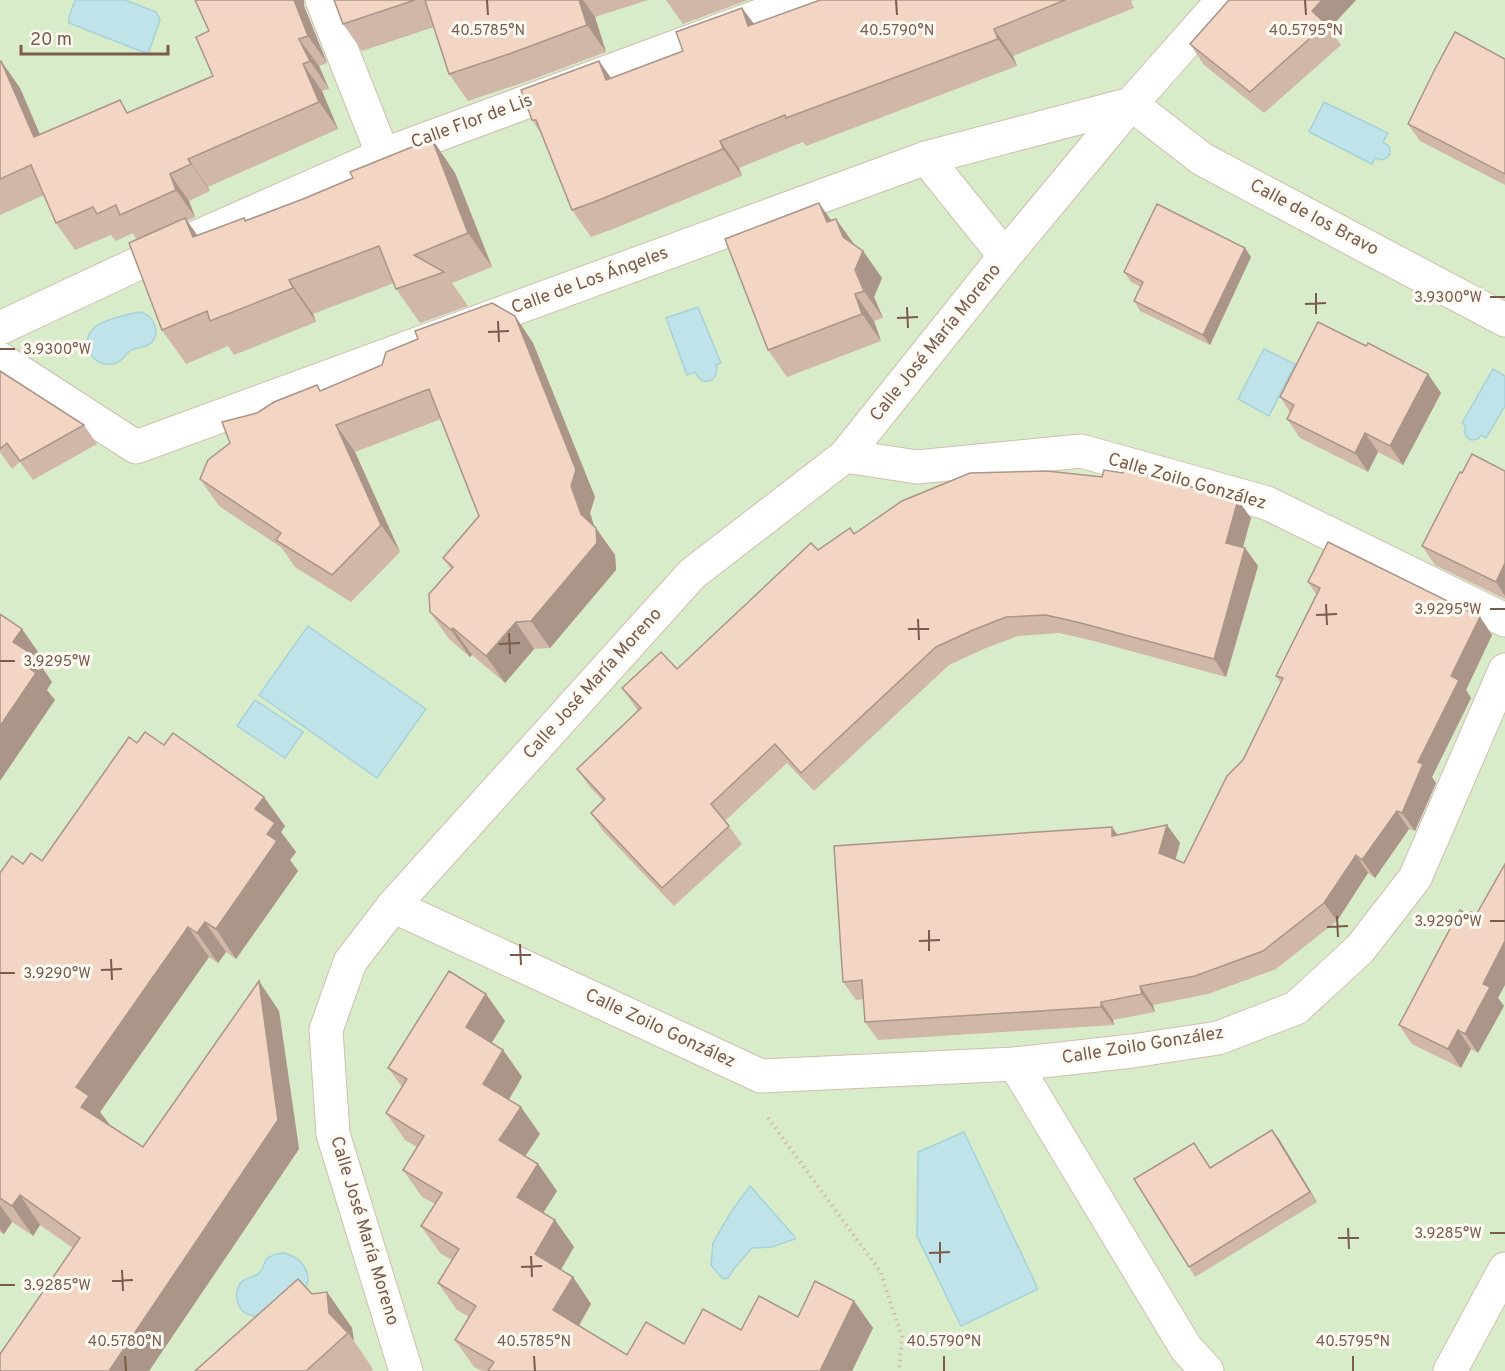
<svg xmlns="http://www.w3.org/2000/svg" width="1505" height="1371" viewBox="0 0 1505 1371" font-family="Overpass,sans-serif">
  <rect width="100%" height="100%" fill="#fdf6ec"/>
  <rect fill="#d8ecc9" x="0" y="0" width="1505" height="1371"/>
  <g fill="#bfe3e8" stroke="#a5d3da" stroke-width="1.5">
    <path d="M75,0H125L156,12L160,20L148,54L69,23V17Z"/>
    <path d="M1324,102L1388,133L1383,142L1389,146L1390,153L1387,158L1381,160L1375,158L1372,164L1309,132Z"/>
    <path d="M698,307L721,363L715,365L717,367C717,383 703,387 695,372L687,375L666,318Z"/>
    <path d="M139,312C145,313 150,316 153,322C159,332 155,344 143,347C139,348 134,348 130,351C125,355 123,360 116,363C94,371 77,342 95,327C105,319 126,315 139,312Z"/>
    <path d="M1264,349L1295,364L1269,416L1238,399Z"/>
    <path d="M1493,369L1505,376V406L1486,438L1481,435L1478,439L1471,440C1465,437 1463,432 1466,426L1462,423Z"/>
    <path d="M308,626L426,709L377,778L259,695Z"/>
    <path d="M255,700L303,732L285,758L237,726Z"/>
    <path d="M964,1132L1038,1289L961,1326L917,1236L918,1152Z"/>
    <path d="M750,1186L795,1237V1239L772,1247L752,1248L733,1270L728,1278L723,1279L711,1265L713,1243L731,1212Z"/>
    <path d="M284,1253C303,1258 313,1273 305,1291L260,1317C251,1316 243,1314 239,1306C235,1298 236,1285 244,1280C250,1276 256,1278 261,1271C264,1267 264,1262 267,1258L276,1254Z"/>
  </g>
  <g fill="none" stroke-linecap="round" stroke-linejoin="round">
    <g stroke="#d1beb0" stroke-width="35">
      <g id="pedestrian">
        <path d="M926,158L1131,104"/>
        <path d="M0,328L154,256"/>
      </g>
    </g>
    <g stroke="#d1beb0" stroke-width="35">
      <g id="minor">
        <path d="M322,0L383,155"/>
        <path d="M1131,104L1202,159L1505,320"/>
        <path d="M181,244L383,155L802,0"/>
        <path d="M0,359L136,447L926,158L1005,256"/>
        <path d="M845,456L917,467L1081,451L1267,503L1505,620"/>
        <path d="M393,906L761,1076L1015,1064L1132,1051L1218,1038L1296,1008L1360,949L1415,878L1505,670"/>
        <path d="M1015,1064L1186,1348L1207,1371"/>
        <path d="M406,1371L333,1134L326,1030L350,962L393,906L692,574L845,456L1005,256L1131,104L1223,0"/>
        <path d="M1450,1371L1505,1269"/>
      </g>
    </g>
    <path stroke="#d9b8a5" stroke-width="4" stroke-dasharray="1.5 4.5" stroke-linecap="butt" d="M768,1118L880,1271L902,1337L899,1371"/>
    <use href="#pedestrian" stroke="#fff" stroke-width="33"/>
    <use href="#minor" stroke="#fff" stroke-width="33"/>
  </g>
  <g fill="#d1b7a8">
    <path d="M334,0H648L595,17L606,52L528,81L468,101L449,74L434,27L362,51L343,24Z"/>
    <path d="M666,0H748L683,24Z"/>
    <path d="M820,0H1134L1131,1L1134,8L1013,56L1017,66L806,146L803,142L739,168L742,176L613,229L591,237L572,210L542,135L532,120L599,61L611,78L683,51L742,8L754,24Z"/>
    <path d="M1229,0H1356L1329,29L1341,45L1264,113L1204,65L1190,44Z"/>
    <path d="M304,6L327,63L319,66L329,89L322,91L338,129L208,187L210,191L189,201L195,217L187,221L198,236L244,218L246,220L303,199L353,178L432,139L455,173L492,267L452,283L468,306L420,323L396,289L394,283L313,314L316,322L234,355L228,346L186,364L162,330L137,240L133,233L116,241L111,235L75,250L56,223L44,195L0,215V62L1,61L20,88L40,135L129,112L213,76L209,31Z"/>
    <path d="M1505,59V185L1420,141L1408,124Z"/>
    <path d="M819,203L831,220L836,219L855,245L863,251L882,278L874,297L883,318L874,321L881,341L787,377L768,350Z"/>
    <path d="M1251,257L1210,345L1140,311L1134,301L1141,287L1131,282L1124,272Z"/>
    <path d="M515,316L533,343L595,497L590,513L594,526L615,555L616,570L550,648L534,649L505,683L472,655L470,657L449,639L430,612L451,569L443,558L479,516L441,419L355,452L400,552L351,602L295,567L282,548L219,506L200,479L230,443L257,413L321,391Z"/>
    <path d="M0,371L84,425L97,444L33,480L20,462L12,469L0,452Z"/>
    <path d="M1441,393L1403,465L1378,452L1368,472L1300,438L1287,419L1290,412L1280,397Z"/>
    <path d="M1505,471V599L1435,565L1422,546L1462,473Z"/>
    <path d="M1251,518L1243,547L1245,548L1258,566L1226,677L1094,641L1059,633L1018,636L986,648L949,665L814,791L787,763L725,821L742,844L674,906L603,831L591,813L603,801L590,787L577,769L638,711L622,688L677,669L818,550L854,534Z"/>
    <path d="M1308,582L1480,617L1492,635L1466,690L1471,698L1432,777L1436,783L1415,831L1409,829L1375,878L1368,873L1337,921L1276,969L1208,994L1153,1005L1155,1012L1113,1020L1114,1025L878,1040L865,1022L864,999L856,1000L843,982L1118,835L1167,825L1180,843L1175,860L1184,863L1243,760L1281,683L1276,676L1316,594Z"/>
    <path d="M137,743L164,745L285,826L281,832L296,852L290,860L298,871L236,959L226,952L218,963L209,957L100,1112L110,1125L143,1147L279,1011L299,1149L149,1371H0L73,1248L40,1225L33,1236L12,1222L4,1234L0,1232V873L23,864L42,861Z"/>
    <path d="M1470,916L1498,998L1504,1006L1478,1053L1471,1049L1461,1068L1412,1044L1399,1025Z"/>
    <path d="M486,994L505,1021L491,1043L503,1050L522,1077L509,1100L540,1134L525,1156L538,1164L557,1191L543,1213L555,1220L574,1247L561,1270L573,1277L591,1304L579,1326L627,1355L684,1344L798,1317L854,1301L873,1328L852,1371H482L474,1367L455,1340L469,1317L457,1310L438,1283L452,1260L440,1253L421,1226L435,1204L422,1197L403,1170L417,1147L405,1140L386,1113L402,1087L388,1068Z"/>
    <path d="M1279,1139L1317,1202L1195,1277L1189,1267L1194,1143L1210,1168Z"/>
    <path d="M327,1292L352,1328L354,1341L373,1369L371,1371H195L312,1294Z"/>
  </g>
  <g fill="#aa9588">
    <path d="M294,0H304V6L327,63L308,36Z"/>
    <path d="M579,0H583L595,17L606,52L587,25Z"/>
    <path d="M1322,0H1356L1329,29L1326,24L1312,11Z"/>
    <path d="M742,8L762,35L748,26Z"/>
    <path d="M994,29L1013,56L1017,66L998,39Z"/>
    <path d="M299,39L319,66L329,89L310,61Z"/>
    <path d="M1,61L20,88L53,165L34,137Z"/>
    <path d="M599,61L618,88L606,80Z"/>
    <path d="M303,64L322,91L338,129L319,102Z"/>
    <path d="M432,139L455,173L492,267L468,233Z"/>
    <path d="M720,141L739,168L742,176L723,149Z"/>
    <path d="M188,159L208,187L210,191L191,164Z"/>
    <path d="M170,174L189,201L195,217L176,190Z"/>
    <path d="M819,203L838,230L827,222Z"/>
    <path d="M185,218L209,252L193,237Z"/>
    <path d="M836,219L855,246L863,251L882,278L874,297L883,318L864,291Z"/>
    <path d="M1245,248L1251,257L1210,345L1203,335Z"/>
    <path d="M289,280L313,314L316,322L293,288Z"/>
    <path d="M855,294L874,321L881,341L862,314Z"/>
    <path d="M515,316L533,343L595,497L590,513L596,532V528L615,555L616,570L550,648L531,621L581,514L571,486Z"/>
    <path d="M1428,374L1441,393L1403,465L1390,446Z"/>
    <path d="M336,425L355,452L400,552L381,525Z"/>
    <path d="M1365,433L1378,452L1368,472L1355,453Z"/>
    <path d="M1238,500L1251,518L1239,561L1226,543Z"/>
    <path d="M1245,548L1258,566L1226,677L1214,659Z"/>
    <path d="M1505,563V596L1496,582Z"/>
    <path d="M1480,617L1492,635L1466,690L1471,698L1432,777L1436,783L1415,831L1402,813L1418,762L1451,676Z"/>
    <path d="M516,622L534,649L505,683L486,656Z"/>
    <path d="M453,628L472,655L470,657L451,630Z"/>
    <path d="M22,629L41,656L38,661L52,682L47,690L55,700L0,781V726L26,666L13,642Z"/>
    <path d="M264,797L285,826L281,832L296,852L290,860L298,871L236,959L216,929L267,834L255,809Z"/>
    <path d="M1397,811L1409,829L1375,878L1362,860Z"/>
    <path d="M1167,825L1180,843L1172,872L1159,853Z"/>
    <path d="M1112,827L1125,845L1112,836Z"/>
    <path d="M1356,855L1368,873L1337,921L1324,903Z"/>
    <path d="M205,922L226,952L218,963L197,933Z"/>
    <path d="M188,927L209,957L100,1112L110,1125L81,1107L76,1087Z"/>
    <path d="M1505,941V985L1498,998L1504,1006L1478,1053L1465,1034L1483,984Z"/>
    <path d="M259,981L279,1011L299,1149L149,1371H109Z"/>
    <path d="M1140,986L1153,1005L1155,1012L1142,994Z"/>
    <path d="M486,994L505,1021L485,1054L466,1027Z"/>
    <path d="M1101,1002L1113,1020L1114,1025L1101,1007Z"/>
    <path d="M1458,1030L1471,1049L1461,1068L1448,1049Z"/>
    <path d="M503,1050L522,1077L502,1111L483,1084Z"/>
    <path d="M521,1107L540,1134L518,1167L499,1140Z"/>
    <path d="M1272,1130L1279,1139L1317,1202L1310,1192Z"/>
    <path d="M538,1164L557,1191L536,1224L517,1197Z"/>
    <path d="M20,1195L40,1225L33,1236L12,1206Z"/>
    <path d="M0,1205L12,1222L4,1234L0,1229Z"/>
    <path d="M555,1220L574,1247L554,1281L535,1254Z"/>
    <path d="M573,1277L591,1304L572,1337L553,1310Z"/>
    <path d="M327,1292L352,1328L354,1341L348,1333L329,1313Z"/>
    <path d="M854,1301L873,1328L852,1371H820Z"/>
  </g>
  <g fill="#f3d5c3" stroke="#aa9588" stroke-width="1.5">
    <path d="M195,0H294L308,36L299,39L310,61L303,64L319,102L188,159L191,164L170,174L176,190L120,215L116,205L97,214L93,207L56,223L31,165L0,179V62L1,61L34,137L120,100L127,113L213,76L196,37L209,31Z"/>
    <path d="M334,0H415L343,24Z"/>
    <path d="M425,0H579L587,25L509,54L449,74Z"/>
    <path d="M820,0H1065L994,29L998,39L786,118L785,115L720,141L723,149L594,202L572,210L536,120H532L521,90L599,61L606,80L683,51L676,32L742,8L748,26Z"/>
    <path d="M1229,0H1322L1312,11L1326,24L1250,92L1190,44Z"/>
    <path d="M1455,32L1505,59V174L1408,124L1434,71Z"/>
    <path d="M432,139L468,233L414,255L444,272L396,289L379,246L289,280L293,288L210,321L207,311L162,330L129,243L185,218L193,237L244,218L245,221L303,199L353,178L350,172Z"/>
    <path d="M819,203L827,222L836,219L843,237L863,251L855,270L864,291L855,294L862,314L768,350L725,239Z"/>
    <path d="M1157,204L1245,248L1203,335L1134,301L1143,282L1124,272Z"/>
    <path d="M492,303L515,316L576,470L571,486L581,514L596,528L597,543L531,621L516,622L486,656L453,628L451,630L430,612L429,594L453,567L443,558L479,516L429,389L336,425L381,525L332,575L276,540L281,533L200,479L208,460L230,443L222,422L257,413L274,402L317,385L320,391L382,365L386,352L418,339L415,331Z"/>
    <path d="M1318,322L1366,346L1368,343L1428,374L1390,446L1365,433L1355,453L1287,419L1294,405L1280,397Z"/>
    <path d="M0,371L84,425L20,461L7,443L0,449Z"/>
    <path d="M1472,454L1505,471V563L1496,582L1422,546L1460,472L1462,473Z"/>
    <path d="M1124,468L1238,500L1226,543L1245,548L1214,659L1081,623L1046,615L1006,617L973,630L936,647L801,773L775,744L711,804L729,826L662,888L591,813L605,799L577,769L641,708L622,688L661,652L677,669L811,543L818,550L850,528L854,534L902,501L970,473L1047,471L1102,477L1104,470L1123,473Z"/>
    <path d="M1328,542L1480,617L1451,676L1459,680L1418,762L1423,764L1402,813L1397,811L1362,860L1356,855L1324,903L1263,951L1195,976L1140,986L1142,994L1101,1002V1007L865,1022L862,980L843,982L834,846L1112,827V836L1167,825L1159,853L1184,863L1227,776L1243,760L1283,678L1276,676L1320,588L1308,582Z"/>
    <path d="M0,614L22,629L13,642L34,655L26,666L36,673L0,726Z"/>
    <path d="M145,732L164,745L173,733L264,797L255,809L275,823L267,834L277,841L216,929L205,922L197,933L188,927L76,1087L89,1096L81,1107L143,1147L259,981L278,1120L109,1371H0V1354L80,1238L20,1195L12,1206L0,1198V873L12,856L23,864L31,853L42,861L129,737L137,743Z"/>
    <path d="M1505,864V941L1483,984L1490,987L1465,1034L1458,1030L1448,1049L1399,1025L1460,910L1470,916L1471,912L1476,915Z"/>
    <path d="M449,971L486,994L466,1027L503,1050L483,1084L521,1107L499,1140L538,1164L517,1197L555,1220L535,1254L573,1277L553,1310L627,1355L646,1322L684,1344L703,1309L741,1330L759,1296L798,1317L815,1281L854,1301L820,1371H488L494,1362L455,1340L476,1306L438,1283L459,1249L421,1226L442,1193L403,1170L424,1136L386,1113L407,1079L388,1068Z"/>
    <path d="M1272,1130L1310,1192L1189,1267L1134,1179L1194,1143L1210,1168Z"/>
    <path d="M298,1279L312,1294L327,1292L329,1313L348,1333L306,1371H195Z"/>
  </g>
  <path fill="none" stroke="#7a5c4d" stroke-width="2" d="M487,0L488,15M896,0L897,15M1305,0L1306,15M1316,293V314M1490,297H1505M1305,304L1326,303M907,307L908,328M897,318L918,317M498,321L499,342M488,332L509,331M0,349H15M1326,604L1327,625M1490,609H1505M1316,615L1337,614M918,619L919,640M908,629H929M509,633L510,654M499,644L520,643M0,661H15M1337,916L1338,937M1490,921H1505M1327,927L1348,926M929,930V951M919,941L940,940M520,944L521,965M510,955H531M111,959L112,980M101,970L122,969M0,973H15M1348,1228L1349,1249M1490,1233H1505M1338,1238H1359M940,1242V1263M929,1253L950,1252M531,1256L532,1277M521,1267L542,1266M122,1270L123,1291M112,1281L133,1280M0,1285H15M125,1356L126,1371M534,1356L535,1371M944,1356V1371M1353,1356V1371"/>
  <g text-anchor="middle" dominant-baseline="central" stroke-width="6" stroke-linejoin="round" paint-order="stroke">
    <g font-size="18" fill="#7a5c4d" stroke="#fffaf3">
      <text transform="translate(472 122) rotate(-20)">Calle Flor de Lis</text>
      <text transform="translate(1314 218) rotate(28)">Calle de los Bravo</text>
      <text transform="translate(590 281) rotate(-20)">Calle de Los Ángeles</text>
      <text transform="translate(936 343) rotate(-51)">Calle José María Moreno</text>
      <text transform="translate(1187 482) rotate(16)">Calle Zoilo González</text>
      <text transform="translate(593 684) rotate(-48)">Calle José María Moreno</text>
      <text transform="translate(660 1029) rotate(25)">Calle Zoilo González</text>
      <text transform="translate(1143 1046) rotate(-9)">Calle Zoilo González</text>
      <text transform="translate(364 1231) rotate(73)">Calle José María Moreno</text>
    </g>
  </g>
  <g font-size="15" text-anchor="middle" fill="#7a5c4d" stroke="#fffaf3" stroke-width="6" stroke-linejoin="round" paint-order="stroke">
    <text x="488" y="35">40.5785°N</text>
    <text x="897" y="35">40.5790°N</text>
    <text x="1306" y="35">40.5795°N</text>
    <text x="1448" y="302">3.9300°W</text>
    <text x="57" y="354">3.9300°W</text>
    <text x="1448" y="614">3.9295°W</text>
    <text x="57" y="666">3.9295°W</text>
    <text x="1448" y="926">3.9290°W</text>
    <text x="57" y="978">3.9290°W</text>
    <text x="1448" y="1238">3.9285°W</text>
    <text x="57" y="1290">3.9285°W</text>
    <text x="125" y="1346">40.5780°N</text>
    <text x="534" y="1346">40.5785°N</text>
    <text x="944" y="1346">40.5790°N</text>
    <text x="1353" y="1346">40.5795°N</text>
  </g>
  <path d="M21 45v9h147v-9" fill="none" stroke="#7a5c4d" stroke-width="3"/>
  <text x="30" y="45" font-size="18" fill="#7a5c4d" stroke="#fffaf3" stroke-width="4.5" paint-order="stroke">20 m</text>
</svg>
